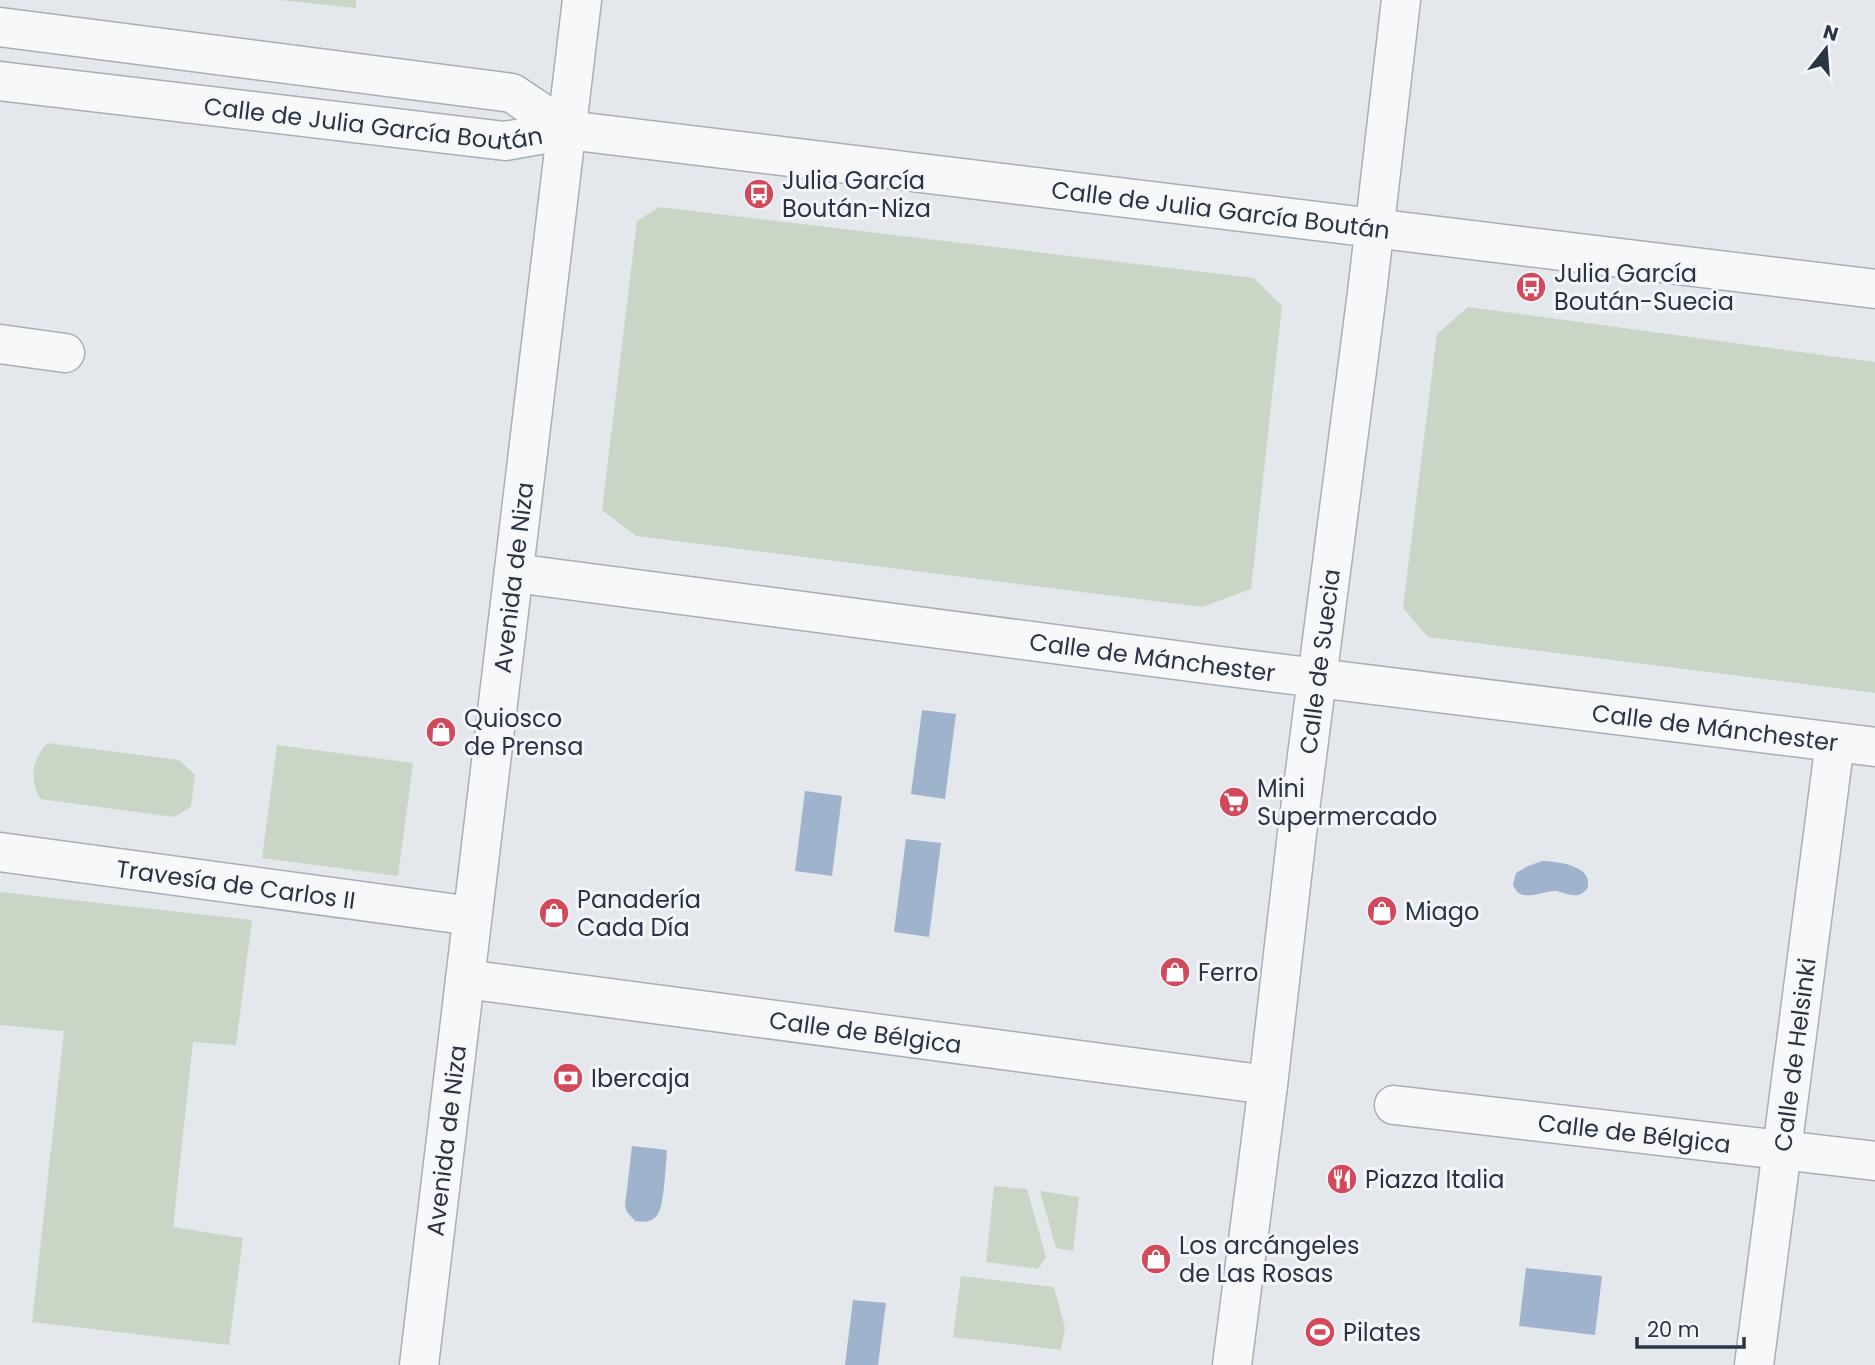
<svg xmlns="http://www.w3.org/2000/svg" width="1875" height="1365" viewBox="0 0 1875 1365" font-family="Poppins,sans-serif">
  <rect width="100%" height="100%" fill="#e4e7ec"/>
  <g fill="#c9d6c5">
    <path d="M279,0H356V8Z"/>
    <path d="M659,207L1254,278L1282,306L1251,589L1202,607L636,536L602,510L637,221Z"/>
    <path d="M1468,307L1875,362V693L1428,637L1403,608L1437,334Z"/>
    <path d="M47,743L179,760L195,775L191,807L174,817L40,799C29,778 32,761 47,743Z"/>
    <path d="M277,745L413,763L398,876L262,858Z"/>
    <path d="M0,892L252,920L236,1045L193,1042L173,1227L243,1238L229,1345L32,1322L64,1031L0,1025Z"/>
    <path d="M994,1186L1027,1189L1046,1257L1038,1269L986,1262Z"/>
    <path d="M1040,1191L1079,1197L1073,1251L1056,1248Z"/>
    <path d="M961,1276L1054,1287L1065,1328L1061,1350L953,1337Z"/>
  </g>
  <g fill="#9fb4cc">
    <path d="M922,710L956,714L945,799L911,794Z"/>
    <path d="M805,791L842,796L832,876L795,871Z"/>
    <path d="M906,839L941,843L929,937L894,932Z"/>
    <path d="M1542,861C1555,861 1589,865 1588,883C1588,887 1587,890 1584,892C1576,899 1566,893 1557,891C1546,890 1535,897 1524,895C1518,894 1515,890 1513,884L1516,873L1528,866Z"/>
    <path d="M632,1146L667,1150C666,1163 664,1203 659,1212C654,1222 645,1223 635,1221L627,1212L625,1206Z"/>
    <path d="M1526,1268L1602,1276L1595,1335L1519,1326Z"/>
    <path d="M853,1300L886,1303L878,1365H845Z"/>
  </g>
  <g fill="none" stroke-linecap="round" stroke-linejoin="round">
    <g stroke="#a9aeb7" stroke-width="41">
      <g id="minor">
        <path d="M0,27L512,93L567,130"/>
        <path id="s1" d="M0,81L505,141L567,130L1875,289"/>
        <path d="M0,344L65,353"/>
        <path id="s2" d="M514,573L1221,666L1875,747"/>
        <path id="s3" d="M0,852L472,916"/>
        <path id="s4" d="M465,979L1268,1085"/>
        <path id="s5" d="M1394,1105L1875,1161"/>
        <path id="s6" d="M419,1365L582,0"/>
        <path id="s7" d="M1232,1365L1268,1085L1297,833L1367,293L1401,0"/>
        <path id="s8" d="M1754,1365L1835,742"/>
      </g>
    </g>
    <use href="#minor" stroke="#f7f8fa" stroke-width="38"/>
  </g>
  <defs>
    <g id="bus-disc" transform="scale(1.575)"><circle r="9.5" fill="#d1495b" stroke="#f4f6f9"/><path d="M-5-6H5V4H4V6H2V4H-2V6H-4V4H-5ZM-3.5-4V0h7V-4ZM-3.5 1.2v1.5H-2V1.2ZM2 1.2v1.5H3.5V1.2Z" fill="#fff"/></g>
    <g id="shop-disc" transform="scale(1.575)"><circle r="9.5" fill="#d1495b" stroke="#f4f6f9"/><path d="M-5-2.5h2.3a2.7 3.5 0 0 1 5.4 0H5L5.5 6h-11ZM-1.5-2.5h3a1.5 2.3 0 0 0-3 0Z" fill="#fff"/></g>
    <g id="supermarket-disc" transform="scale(1.575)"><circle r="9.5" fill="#d1495b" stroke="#f4f6f9"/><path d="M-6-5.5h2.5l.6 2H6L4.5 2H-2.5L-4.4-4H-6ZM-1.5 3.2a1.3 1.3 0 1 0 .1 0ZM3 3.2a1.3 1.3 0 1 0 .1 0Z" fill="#fff"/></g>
    <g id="bank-disc" transform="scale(1.575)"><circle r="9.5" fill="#d1495b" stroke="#f4f6f9"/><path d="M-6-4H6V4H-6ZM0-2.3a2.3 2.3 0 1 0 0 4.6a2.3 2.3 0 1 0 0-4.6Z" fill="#fff"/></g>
    <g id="restaurant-disc" transform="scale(1.575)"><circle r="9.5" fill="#d1495b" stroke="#f4f6f9"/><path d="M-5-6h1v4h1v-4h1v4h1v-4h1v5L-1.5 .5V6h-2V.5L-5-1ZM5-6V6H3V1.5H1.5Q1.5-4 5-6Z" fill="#fff"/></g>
    <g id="stadium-disc" transform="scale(1.575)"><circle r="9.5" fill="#d1495b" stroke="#f4f6f9"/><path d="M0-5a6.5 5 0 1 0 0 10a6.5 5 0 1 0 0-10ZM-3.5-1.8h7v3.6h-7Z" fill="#fff"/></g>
  </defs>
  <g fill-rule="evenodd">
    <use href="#bus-disc" x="759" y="194"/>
    <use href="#bus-disc" x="1531" y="287"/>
    <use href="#shop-disc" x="441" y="732"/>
    <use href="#supermarket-disc" x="1234" y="802"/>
    <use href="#shop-disc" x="1382" y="911"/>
    <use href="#shop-disc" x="554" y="913"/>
    <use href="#shop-disc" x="1175" y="972"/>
    <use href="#bank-disc" x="568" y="1078"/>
    <use href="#restaurant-disc" x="1342" y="1179"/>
    <use href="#shop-disc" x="1156" y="1259"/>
    <use href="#stadium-disc" x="1320" y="1332"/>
  </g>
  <g text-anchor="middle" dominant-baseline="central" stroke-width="6" stroke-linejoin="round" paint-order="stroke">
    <g font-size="24" fill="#2b3445" stroke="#f4f6f9">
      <text stroke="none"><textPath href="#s1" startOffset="376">Calle de Julia García Boután</textPath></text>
      <text stroke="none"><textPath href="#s1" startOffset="1230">Calle de Julia García Boután</textPath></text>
      <text stroke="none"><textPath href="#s6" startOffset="793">Avenida de Niza</textPath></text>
      <text stroke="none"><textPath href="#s2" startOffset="644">Calle de Mánchester</textPath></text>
      <text stroke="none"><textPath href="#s7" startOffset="709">Calle de Suecia</textPath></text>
      <text stroke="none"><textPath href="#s2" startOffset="1211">Calle de Mánchester</textPath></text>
      <text stroke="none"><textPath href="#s3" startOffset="238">Travesía de Carlos II</textPath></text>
      <text stroke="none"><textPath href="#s4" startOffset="404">Calle de Bélgica</textPath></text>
      <text stroke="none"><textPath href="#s8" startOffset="313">Calle de Helsinki</textPath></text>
      <text stroke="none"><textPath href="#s5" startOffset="242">Calle de Bélgica</textPath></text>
      <text stroke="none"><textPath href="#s6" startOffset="226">Avenida de Niza</textPath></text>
    </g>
    <g font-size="24" fill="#2b3445" stroke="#f4f6f9" text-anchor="start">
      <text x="782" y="180">Julia García<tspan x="782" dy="28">Boután-Niza</tspan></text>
      <text x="1554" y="273">Julia García<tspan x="1554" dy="28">Boután-Suecia</tspan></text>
      <text x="464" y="718">Quiosco<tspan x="464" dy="28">de Prensa</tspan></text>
      <text x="1257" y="788">Mini<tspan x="1257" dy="28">Supermercado</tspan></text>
      <text x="577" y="899">Panadería<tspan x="577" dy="28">Cada Día</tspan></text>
      <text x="1405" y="911">Miago</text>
      <text x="1198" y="972">Ferro</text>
      <text x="591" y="1078">Ibercaja</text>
      <text x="1365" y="1179">Piazza Italia</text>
      <text x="1179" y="1245">Los arcángeles<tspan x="1179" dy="28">de Las Rosas</tspan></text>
      <text x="1343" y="1332">Pilates</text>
    </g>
  </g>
  <g transform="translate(1826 49) rotate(17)" stroke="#f4f6f9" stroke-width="5" paint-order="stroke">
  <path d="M0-5L12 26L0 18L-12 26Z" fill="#2b3445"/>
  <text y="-10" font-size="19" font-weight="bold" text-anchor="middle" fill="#2b3445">N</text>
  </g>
  <path d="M1637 1337v10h107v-10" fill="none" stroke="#2b3445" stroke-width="3.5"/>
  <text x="1647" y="1337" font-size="21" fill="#2b3445" stroke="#f4f6f9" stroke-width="5" paint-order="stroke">20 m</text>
</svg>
